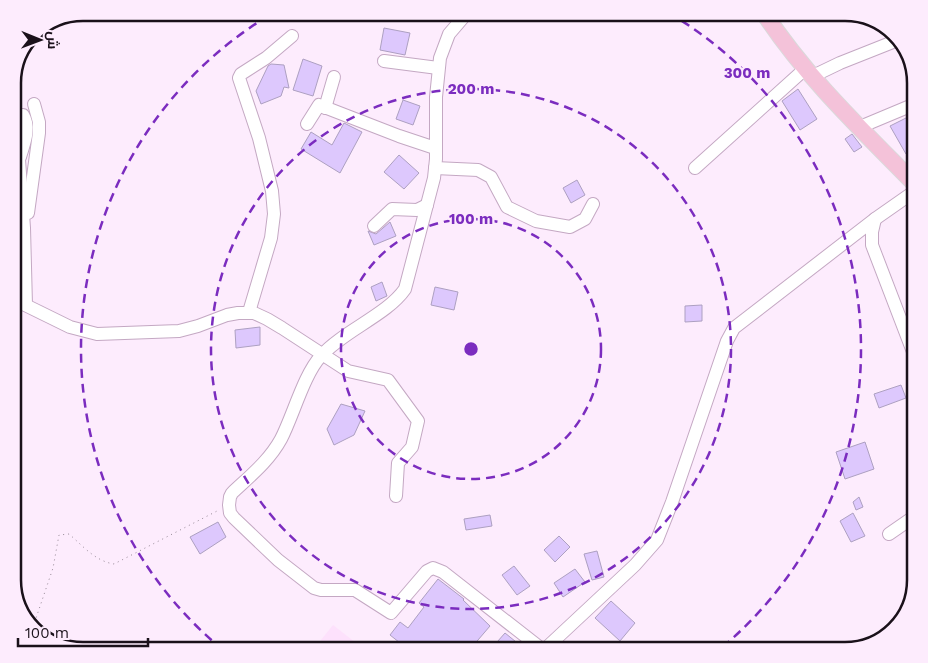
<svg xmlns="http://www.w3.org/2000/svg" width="928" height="663" viewBox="0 0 928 663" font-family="'Work Sans',Cairo,sans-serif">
  <rect width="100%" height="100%" fill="#fdecfd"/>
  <path fill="#fde1fc" d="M333,625L365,650H313Z"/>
  <g fill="#ddc8fd" stroke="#ada0c1">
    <path d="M384,28L410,33L405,55L380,50Z"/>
    <path d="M303,59L322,66L313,96L293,90Z"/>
    <path d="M271,64L284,65L289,88L284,87L281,96L261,104L256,91L268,66Z"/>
    <path d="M798,89L817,119L800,130L782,101Z"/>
    <path d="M403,100L420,106L413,125L396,119Z"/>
    <path d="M914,114L916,120V149L906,154L890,126Z"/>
    <path d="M344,123L362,132L340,173L301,149L311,132L332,145Z"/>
    <path d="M852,134L862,147L854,152L845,139Z"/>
    <path d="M399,155L419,173L404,189L384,172Z"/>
    <path d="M577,180L585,195L571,203L563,188Z"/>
    <path d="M390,222L396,236L374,245L368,231L376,234Z"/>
    <path d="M382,282L387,296L376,301L371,287Z"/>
    <path d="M435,287L458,292L454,310L431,305Z"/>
    <path d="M702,305V321L685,322V306Z"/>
    <path d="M260,327V345L236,348L235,330Z"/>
    <path d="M901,385L906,398L879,408L874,394Z"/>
    <path d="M341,404L365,411L354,435L334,445L327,429Z"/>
    <path d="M865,442L874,469L845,479L836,452Z"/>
    <path d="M859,497L863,507L856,510L853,502Z"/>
    <path d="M853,513L865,536L851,542L840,521Z"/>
    <path d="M490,515L492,526L466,530L464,519Z"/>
    <path d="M218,522L226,537L200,554L190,537Z"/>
    <path d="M559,536L570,547L555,562L544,550Z"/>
    <path d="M597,551L604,577L592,580L584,554Z"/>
    <path d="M514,566L530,586L517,595L502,575Z"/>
    <path d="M575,569L585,582L563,597L554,583Z"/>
    <path d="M438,579L464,599L463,600L490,626L472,647L467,644L462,650H409L390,635L400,622L408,628L424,607L419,603Z"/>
    <path d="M611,601L635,623L620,641L595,618Z"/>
    <path d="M505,633L526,650H490Z"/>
    <path d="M326,642L336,650H320Z"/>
  </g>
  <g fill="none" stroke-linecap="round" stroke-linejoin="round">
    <g stroke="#c4a8c3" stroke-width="14">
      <g id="minor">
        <path d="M467,13L449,34L440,58L436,97V159L434,178L405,289C387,315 343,331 321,356C304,374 293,416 281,439C269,461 250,476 232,493L230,497L229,505L230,513L234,518L278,560L314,588L321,590H355L391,613L427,571L433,568L443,572L543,650"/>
        <path d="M384,61L438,68"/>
        <path d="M813,76L840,63L898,40"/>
        <path d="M325,108L334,77"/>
        <path d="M13,116L14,115H23C31,128 24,143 20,157"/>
        <path d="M307,124L319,105L399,136L435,148"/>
        <path d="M860,127L915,104"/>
        <path d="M13,129L18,146L24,228L26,305"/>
        <path d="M435,168L478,170L491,177L507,207L536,221L570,227L585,219L593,204"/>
        <path d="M695,168L806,68"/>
        <path d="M28,213L39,133V122L34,104"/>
        <path d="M875,219L872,232V245L915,357"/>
        <path d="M374,226L392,209L417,210L427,205"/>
        <path d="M13,299L70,327L97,334L179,331L198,326L227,315L238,313H254L267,319L282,328L348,371L388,380L418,421L412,447L398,463L396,496"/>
        <path d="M249,312L271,238L274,214L272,191L259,138L239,78L241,74L266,58L292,36"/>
        <path d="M889,534L915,516"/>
        <path d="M544,650L635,565L657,540L672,502L727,341L734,328L875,219L915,191"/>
      </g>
    </g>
    <g stroke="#dad9da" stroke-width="18">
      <path id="major" d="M764,13C805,76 862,130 915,184"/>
    </g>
    <path stroke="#948794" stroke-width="1" stroke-dasharray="1 4" stroke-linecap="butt" d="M33,627L53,568L59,535L69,534C83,546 95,561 114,564L219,510"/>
    <use href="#minor" stroke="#fff" stroke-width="12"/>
    <use href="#major" stroke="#f4c2d9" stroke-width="16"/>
  </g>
  <g fill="none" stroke="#7b2cbf" stroke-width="2.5" stroke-dasharray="9 6">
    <circle cx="471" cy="349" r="130"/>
    <circle cx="471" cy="349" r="260"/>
    <path d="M223 650A390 390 0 0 1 273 13M669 13A390 390 0 0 1 719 650"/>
  </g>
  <path d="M0 0H928V663H0ZM83 21H845A62 62 0 0 1 907 83V580A62 62 0 0 1 845 642H83A62 62 0 0 1 21 580V83A62 62 0 0 1 83 21Z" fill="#fdecfd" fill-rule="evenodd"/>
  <path fill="none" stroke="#1a111a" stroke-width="2.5" d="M83 21H845A62 62 0 0 1 907 83V580A62 62 0 0 1 845 642H83A62 62 0 0 1 21 580V83A62 62 0 0 1 83 21Z"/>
  <circle cx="471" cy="349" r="8" fill="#7b2cbf" stroke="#fdecfd" stroke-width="2.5"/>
  <g font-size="15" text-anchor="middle" font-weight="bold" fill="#7b2cbf" stroke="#fdecfd" stroke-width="4.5" stroke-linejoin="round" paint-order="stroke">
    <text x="747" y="78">300 m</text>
    <text x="471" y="94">200 m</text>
    <text x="471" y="224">100 m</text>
  </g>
  <g transform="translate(40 40) rotate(91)" stroke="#fdecfd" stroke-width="4" paint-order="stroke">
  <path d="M0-4L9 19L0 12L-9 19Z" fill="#1a111a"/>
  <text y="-8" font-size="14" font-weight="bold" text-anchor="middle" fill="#1a111a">ش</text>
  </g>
  <path d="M18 638v8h130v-8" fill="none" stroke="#1a111a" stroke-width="2.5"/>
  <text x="25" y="638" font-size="15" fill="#1a111a" stroke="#fdecfd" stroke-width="4" paint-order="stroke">100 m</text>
</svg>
